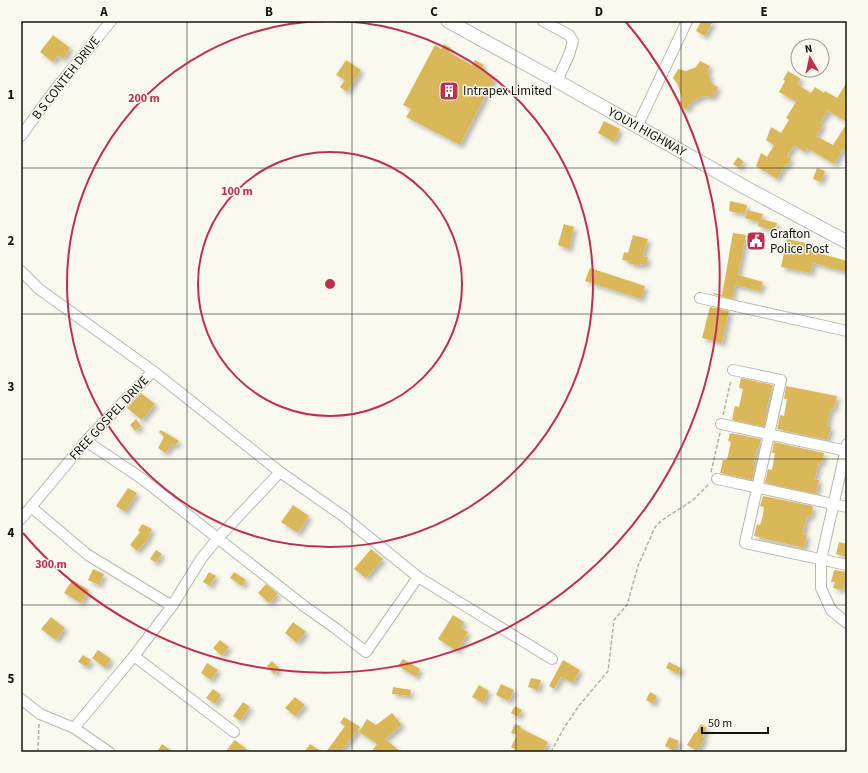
<svg xmlns="http://www.w3.org/2000/svg" width="868" height="773" viewBox="0 0 868 773" font-family="'Source Sans 3',sans-serif">
  <defs>
    <filter id="shadow"><feDropShadow dx="3.5" dy="3.5" stdDeviation="2" flood-color="#0004"/></filter>
  </defs>
  <rect width="100%" height="100%" fill="#f9f9f0"/>
  <g fill="#dab85a" filter="url(#shadow)">
    <path d="M701,21H713L705,36L696,31Z"/>
    <path d="M53,35L70,48L63,59L58,55L53,62L40,52Z"/>
    <path d="M444,44L451,48L449,52L472,65L475,60L484,65L481,70L495,77L460,145L406,117L411,109L403,105L435,45L441,49Z"/>
    <path d="M346,60L361,70L347,92L340,87L345,80L336,75Z"/>
    <path d="M700,61L710,66L708,71L711,83L718,87L713,97L703,96L691,102L687,110L679,106L682,99L678,85L673,78L678,69L686,71L696,67Z"/>
    <path d="M788,71L801,79L797,84L811,93L815,87L824,93L825,91L837,98L847,82V122L828,111L820,123L823,125L816,136L833,145L847,123V152L843,149L834,164L807,148L805,152L794,145L787,157L791,159L787,166L785,165L777,179L756,166L761,153L767,157L774,145L766,140L771,127L781,133L789,120L786,118L796,102L779,92L785,81L783,80Z"/>
    <path d="M604,121L620,129L614,142L598,133Z"/>
    <path d="M738,157L744,162L739,168L733,164Z"/>
    <path d="M817,168L825,171L821,182L813,179Z"/>
    <path d="M730,201L747,205L745,214L729,211Z"/>
    <path d="M747,210L763,214L761,219L777,223L775,231L758,226L759,222L745,218Z"/>
    <path d="M564,224L574,227L569,249L558,245Z"/>
    <path d="M733,233L746,235L738,275L763,282L760,291L735,285L732,299L713,294V293L722,295Z"/>
    <path d="M633,235L648,239L643,256L648,257L646,265L640,264V266L628,263L629,261L622,260L624,252L628,253Z"/>
    <path d="M787,239L816,245L815,252L847,261V272L813,263L811,273L781,267Z"/>
    <path d="M590,268L645,286L641,299L585,281Z"/>
    <path d="M710,307L729,311L722,343L702,338Z"/>
    <path d="M741,378L773,385L771,395H770L766,413H767L764,427L732,420L735,406L739,407L743,389L739,388Z"/>
    <path d="M786,386L837,396L834,409L831,408L827,426L831,427L827,440L777,429L780,415L784,416L787,399H784Z"/>
    <path d="M141,393L155,404L142,420L127,408Z"/>
    <path d="M136,419L141,426L135,431L130,425Z"/>
    <path d="M161,430L176,439L179,441L175,446L172,444L166,453L158,448L164,437L159,432Z"/>
    <path d="M730,433L761,439L759,448H757L753,466H755L752,480L720,473L723,460H727L731,442L728,441Z"/>
    <path d="M774,442L824,453L822,463L819,462L815,479L819,480L816,494L765,483L768,469L772,470L775,453H772Z"/>
    <path d="M128,488L137,493L125,512L116,506Z"/>
    <path d="M763,496L813,506L811,517L807,516L803,534L807,535L804,548L754,536L757,524L760,525L763,515L764,507L760,506Z"/>
    <path d="M293,505L309,516L298,533L281,522Z"/>
    <path d="M142,524L152,529L147,540L137,551L130,545L140,532L138,531Z"/>
    <path d="M839,542L847,544V557L836,554Z"/>
    <path d="M371,549L383,559L366,578L354,569Z"/>
    <path d="M156,550L162,554L156,563L150,559Z"/>
    <path d="M93,569L104,574L99,585L88,580Z"/>
    <path d="M834,570L847,572V585L844,584L843,590L833,588L835,582H831Z"/>
    <path d="M209,572L216,576L210,586L203,582Z"/>
    <path d="M234,572L246,580L242,586L230,578Z"/>
    <path d="M72,580L89,590L81,603L64,593Z"/>
    <path d="M266,584L278,594L269,603L258,593Z"/>
    <path d="M453,615L464,622L461,628L468,632L457,651L438,639Z"/>
    <path d="M51,617L65,628L56,640L41,629Z"/>
    <path d="M293,622L306,632L297,643L285,633Z"/>
    <path d="M220,640L229,647L222,656L213,648Z"/>
    <path d="M98,650L111,659L105,668L92,658Z"/>
    <path d="M83,655L91,660L87,667L78,662Z"/>
    <path d="M403,659L420,669L416,677L398,666Z"/>
    <path d="M563,660L580,670L573,683L561,677L554,689L549,686Z"/>
    <path d="M272,661L279,668L274,674L267,666Z"/>
    <path d="M669,662L681,668L678,674L666,668Z"/>
    <path d="M207,663L218,670L211,680L201,673Z"/>
    <path d="M531,678L541,680L538,690L528,687Z"/>
    <path d="M501,684L514,690L509,701L496,695Z"/>
    <path d="M479,685L489,691L483,703L472,697Z"/>
    <path d="M393,687L411,690L410,696L392,694Z"/>
    <path d="M213,689L221,695L215,704L206,698Z"/>
    <path d="M650,692L657,696L653,704L646,700Z"/>
    <path d="M295,697L305,705L295,716L285,708Z"/>
    <path d="M243,702L250,707L240,721L233,716Z"/>
    <path d="M515,706L522,710L518,717L511,713Z"/>
    <path d="M392,713L402,725L385,739L401,752H371L377,744L359,732L367,719L376,725Z"/>
    <path d="M344,717L360,727L341,752H326L345,726L340,723Z"/>
    <path d="M515,724L521,726L520,728L548,742L543,752H520L511,747L517,735L511,733Z"/>
    <path d="M701,724L707,728L702,736L705,738L697,751L687,745L695,732L696,733Z"/>
    <path d="M669,737L679,741L674,751L665,746Z"/>
    <path d="M235,740L250,752H225Z"/>
    <path d="M162,744L173,752H157Z"/>
    <path d="M310,744L322,752H304Z"/>
  </g>
  <g fill="none" stroke-linecap="round" stroke-linejoin="round">
    <g stroke="#b7b8af" stroke-width="12">
      <g id="minor">
        <path d="M543,21L569,35L573,41L569,55L557,81"/>
        <path d="M637,127L687,21"/>
        <path d="M21,136L54,91L111,21"/>
        <path d="M21,271L39,289L153,371L86,441L21,519"/>
        <path d="M700,298L847,331"/>
        <path d="M733,370L781,380L745,543L847,565"/>
        <path d="M153,371L280,472L343,516L418,577L552,659"/>
        <path d="M721,424L847,451"/>
        <path d="M86,441L141,478L304,606L335,628L366,652L418,577"/>
        <path d="M847,444L821,560V588L831,610L847,623"/>
        <path d="M717,479L847,507"/>
        <path d="M31,507L88,555L172,606"/>
        <path d="M134,656L234,732"/>
        <path d="M21,699L40,714L74,728L109,752"/>
        <path d="M74,728L134,656L172,606L201,559L218,538L280,472"/>
      </g>
    </g>
    <g stroke="#b7b8af" stroke-width="15">
      <path id="major" d="M448,21L557,81L748,189L847,242"/>
    </g>
    <g stroke="#b1b1aa" stroke-width="1.5" stroke-dasharray="4 2" stroke-linecap="butt">
      <path d="M723,415L731,380"/>
      <path d="M711,472L720,433"/>
      <path d="M38,752L39,724"/>
      <path d="M551,752L564,728L578,707L608,671L614,620L627,605L638,566L655,527L661,521L693,500L710,483"/>
    </g>
    <use href="#minor" stroke="#fff" stroke-width="10"/>
    <use href="#major" stroke="#fff" stroke-width="13"/>
  </g>
  <path fill="none" stroke="#12120f" stroke-width="1" stroke-opacity="0.55" d="M187,21V752M352,21V752M516,21V752M681,21V752M21,168H847M21,314H847M21,459H847M21,605H847"/>
  <g fill="none" stroke="#bf2f4d" stroke-width="2">
    <circle cx="330" cy="284" r="132"/>
    <path d="M332 21A263 263 0 1 1 328 21"/>
    <path d="M626 22A395 395 0 1 1 23 533"/>
  </g>
  <defs>
    <g id="building-square" transform="scale(1)"><rect x="-9" y="-9" width="18" height="18" rx="4" fill="#bf2f4d" stroke="#f9f9f0"/><path d="M-4-6H4V6H1V3H-1V6H-4ZM-2.5-4.3h1.7v1.8h-1.7ZM.8-4.3h1.7v1.8H.8ZM-2.5-1h1.7V.8h-1.7ZM.8-1h1.7V.8H.8Z" fill="#fff"/></g>
    <g id="civic-square" transform="scale(1)"><rect x="-9" y="-9" width="18" height="18" rx="4" fill="#bf2f4d" stroke="#f9f9f0"/><path d="M-.6-6.5H3V-4.5H.6V-3L4-1V1h2V6H-6V1h2V-1L-.6-3ZM-1.2 2.5V6h2.4V2.5Z" fill="#fff"/></g>
  </defs>
  <g fill-rule="evenodd">
    <use href="#building-square" x="449" y="91"/>
    <use href="#civic-square" x="756" y="241"/>
  </g>
  <g text-anchor="middle" dominant-baseline="central" stroke-width="3" stroke-linejoin="round" paint-order="stroke">
    <g font-size="13" fill="#12120f" stroke="#f9f9f0">
      <text transform="translate(66 78) rotate(-52)">B S CONTEH DRIVE</text>
      <text transform="translate(647 132) rotate(29)">YOUYI HIGHWAY</text>
      <text transform="translate(109 418) rotate(-47)">FREE GOSPEL DRIVE</text>
    </g>
    <g font-size="13" fill="#12120f" stroke="#f9f9f0" text-anchor="start">
      <text x="463" y="91">Intrapex Limited</text>
      <text x="770" y="234">Grafton<tspan x="770" dy="15">Police Post</tspan></text>
    </g>
  </g>
  <circle cx="330" cy="284" r="6" fill="#bf2f4d" stroke="#f9f9f0" stroke-width="2"/>
  <g font-size="12" text-anchor="middle" font-weight="bold" fill="#bf2f4d" stroke="#f9f9f0" stroke-width="3" stroke-linejoin="round" paint-order="stroke">
    <text x="144" y="102">200 m</text>
    <text x="237" y="195">100 m</text>
    <text x="51" y="568">300 m</text>
  </g>
  <rect width="868" height="773" fill="none" stroke="#f9f9f0" stroke-width="44"/>
  <g transform="translate(810 58) rotate(351)"><circle r="19" fill="#f9f9f0" stroke="#9d9d96"/>
  <path d="M0-3L7 15L0 10L-7 15Z" fill="#bf2f4d"/>
  <text y="-6" font-size="11" font-weight="bold" text-anchor="middle" fill="#12120f">N</text>
  </g>
  <path d="M702 727v6h66v-6" fill="none" stroke="#12120f" stroke-width="2"/>
  <text x="708" y="727" font-size="12" fill="#12120f" stroke="#f9f9f0" stroke-width="3" paint-order="stroke">50 m</text>
  <rect x="22" y="22" width="824" height="729" fill="none" stroke="#12120f" stroke-width="1.5"/>
  <g font-size="13" text-anchor="middle" font-weight="bold" fill="#12120f">
    <text x="104" y="16">A</text>
    <text x="269" y="16">B</text>
    <text x="434" y="16">C</text>
    <text x="599" y="16">D</text>
    <text x="764" y="16">E</text>
    <text x="11" y="99">1</text>
    <text x="11" y="245">2</text>
    <text x="11" y="391">3</text>
    <text x="11" y="537">4</text>
    <text x="11" y="683">5</text>
  </g>
</svg>
